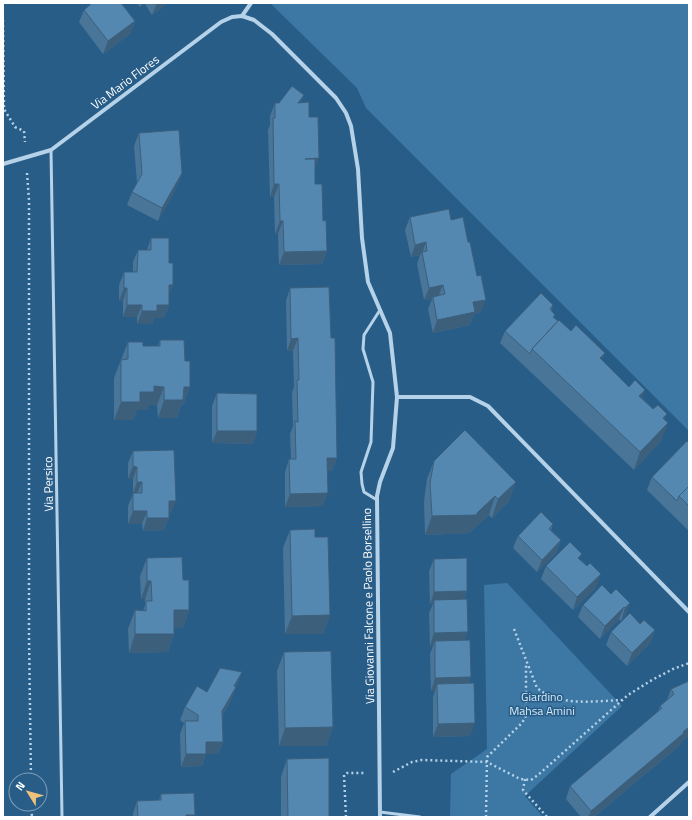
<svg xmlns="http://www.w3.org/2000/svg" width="692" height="820" viewBox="0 0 692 820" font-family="'Titillium Web',sans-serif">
  <rect width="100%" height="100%" fill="#285d88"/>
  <g fill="#3d77a4">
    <path d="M270,3H689V431L366,108L357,88Z"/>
    <path d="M507,583L622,706L525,796L543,817H450L451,774L487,749L484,585Z"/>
  </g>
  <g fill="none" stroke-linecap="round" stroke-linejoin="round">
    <g stroke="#b5d2e8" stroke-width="2.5" stroke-dasharray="2 3" stroke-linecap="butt">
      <path d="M3,20L4,109L15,127L24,131L25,142"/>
      <path d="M27,173L29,200V636L31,780"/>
      <path d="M514,629L537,688C560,707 594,701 622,700"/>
      <path d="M393,772L412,762L422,760L487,762L520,779L531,780L538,775L628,695L652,680L673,669L689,663"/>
      <path d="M525,779L523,790L547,817"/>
      <path d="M31,804L32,817"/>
      <path d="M346,817L344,775L347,773H364"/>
      <path d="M486,817L487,757L522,723L526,716V663"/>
    </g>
    <g stroke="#b5d2e8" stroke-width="3">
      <path d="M51,150L62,817"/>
      <path d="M377,500L364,492L362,484L361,472L371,442L373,382L363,349L364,335L380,310"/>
      <path d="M380,812L420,817"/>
    </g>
    <g stroke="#b5d2e8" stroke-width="4">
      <path d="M242,16L251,3"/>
      <path d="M3,164L51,150L221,22L232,17L242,16L254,20L272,34L336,98L346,113L351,126L358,169L362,238L368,282L390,333L397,397L393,448L380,482L377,496L380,817"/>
      <path d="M397,397H470L488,406L689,612"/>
      <path d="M650,817L689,782"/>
    </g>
  </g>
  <g fill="#497598">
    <path d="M137,3H168L152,15L145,4L140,7Z"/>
    <path d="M84,10L135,21L130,34L103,54L79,22Z"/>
    <path d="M304,95L301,102L309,117L315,170V184L323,221L327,251L322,264L279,265L278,234H275L274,197H270L268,130L270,125V116L275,103H279Z"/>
    <path d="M139,133L182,173L177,186L158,221L127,205L132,192L137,183L134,146Z"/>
    <path d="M410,217L451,220L481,312L474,314L470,325L433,333L428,309L432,299L424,300L417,264L420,255L411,257L405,230Z"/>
    <path d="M151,238L169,296V305L164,318H154L152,324H137V317H123V301H119V285L124,272H133V262L138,250H147Z"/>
    <path d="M290,288L331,338L337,458L332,471H328L323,506L285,507V472L289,459H291L290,434L293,426L292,392L294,387L293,351H287L286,301Z"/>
    <path d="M553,305L551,311L555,315L554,318L602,361L629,387L645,390L642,398L653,409L667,414L664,420L661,441L634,470L500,343L505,331Z"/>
    <path d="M160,340L185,361L190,387L183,405H181L177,418H158L157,405H149L147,410H137L133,420H114V378L128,342L143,346H158Z"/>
    <path d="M217,393L257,431L253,444L212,443V406Z"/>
    <path d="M689,443V531L647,490L652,477Z"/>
    <path d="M133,451L171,513H169V518L164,530L143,531L142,524H128V506L133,494V479H128V463Z"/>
    <path d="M434,461L510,500L492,518L489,515L471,531L470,533L425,535L424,501L427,479Z"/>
    <path d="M553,524L551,530L561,540L556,553L537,572L513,548L518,536Z"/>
    <path d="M290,530L315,537L330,615L323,634H285L283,548Z"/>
    <path d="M147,558L183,580L189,610L183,628H174V634L168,652L129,653L128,629L135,610L143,611L145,605V599H141L140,576Z"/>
    <path d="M434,559L467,591L464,599L465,640L469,684L470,736L433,737V697L435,691H431L430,654L433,646H430L429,613L433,604H430L429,571Z"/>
    <path d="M580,560L587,566L596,587L573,610L541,579L546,566Z"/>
    <path d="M611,594L630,603L625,616L621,621L619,619L600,639L578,617L583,605Z"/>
    <path d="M640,624L655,630L650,643L627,666L606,645L611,632Z"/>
    <path d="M284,652L333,727L326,746H279L277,671Z"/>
    <path d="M242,672L231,700L222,716L223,742L218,754H206L202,766L181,767L180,734L184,723L180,720L185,707L207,692Z"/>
    <path d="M689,681V736L680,743L679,746L594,817H581L566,799L570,786L658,712L660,706L667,700L671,689Z"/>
    <path d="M287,759L329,817H281V777Z"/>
    <path d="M161,794L194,817H133V814L137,801L159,800Z"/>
  </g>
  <g fill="#3c5f7c">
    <path d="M142,3H145V4L140,7Z"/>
    <path d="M157,3H168L152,15Z"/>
    <path d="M135,21L130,34L103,54L108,41Z"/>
    <path d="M304,95L299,107L298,103Z"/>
    <path d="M319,158L315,170L305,159Z"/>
    <path d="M182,173L177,186L158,221L162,208Z"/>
    <path d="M274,184H279L274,197H270Z"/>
    <path d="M280,221H283L278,234H275Z"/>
    <path d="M426,242L422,253V252L420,255L411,257L415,245Z"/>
    <path d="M327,251L322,264L279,265L284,252Z"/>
    <path d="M169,285H173L169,297Z"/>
    <path d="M443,285L438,297H433L432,299L424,300L429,288Z"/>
    <path d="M124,288H127L123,301H119Z"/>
    <path d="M486,300L481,312L474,314L470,325L433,333L437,320L473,302Z"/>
    <path d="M127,305H142L137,317H123Z"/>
    <path d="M157,305H169L164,318H154L152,324H137L142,311Z"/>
    <path d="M298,338L293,351H287L291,339Z"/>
    <path d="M605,353L598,371L600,358Z"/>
    <path d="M154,386L164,387L157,405H149L147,410H137L133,420H114L121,402L140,392Z"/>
    <path d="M184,387H190L183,405H181L177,418H158L164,400Z"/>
    <path d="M645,390L638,408L639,396Z"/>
    <path d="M667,414L660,431L668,423L661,441L634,470L640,452L663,418Z"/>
    <path d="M217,431H257L253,444L212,443Z"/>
    <path d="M327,458H337L332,471H323Z"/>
    <path d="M133,466L137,467L133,479H128Z"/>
    <path d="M137,482H142L137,494H133Z"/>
    <path d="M516,482L510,500L492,518L498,499Z"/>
    <path d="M328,493L323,506L285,507L290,494Z"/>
    <path d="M495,496L489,515L471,531L470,533L425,535L432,516L477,513Z"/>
    <path d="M169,501H176L171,513L164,514Z"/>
    <path d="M133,511H147L142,524H128Z"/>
    <path d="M147,518H169L164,530L143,531Z"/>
    <path d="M561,540L556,553L537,572L542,560Z"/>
    <path d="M582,554L577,566L578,558Z"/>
    <path d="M601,574L596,587L573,610L577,597Z"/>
    <path d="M147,581H151L145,599H141Z"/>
    <path d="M467,591L462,604L434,600L433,604H430L434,592Z"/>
    <path d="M630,603L625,616L621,621L625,608Z"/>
    <path d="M624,607L619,619L600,639L605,626Z"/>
    <path d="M174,610H189L183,628H167Z"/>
    <path d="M330,615L323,634H285L292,616Z"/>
    <path d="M655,630L650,643L627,666L632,653Z"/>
    <path d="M468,632L463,645L435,641L433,646H430L434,633Z"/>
    <path d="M135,634H174L168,652L129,653Z"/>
    <path d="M242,672L237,685L229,699L234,686Z"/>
    <path d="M471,677L467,690L437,684L435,691H431L435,678Z"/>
    <path d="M236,687L231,700L217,724L222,711Z"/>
    <path d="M475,723L470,736L433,737L438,724Z"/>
    <path d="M333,727L326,746H279L285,728Z"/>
    <path d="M689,727V736L680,743L679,746L594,817H588L591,811Z"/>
    <path d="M206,742H223L218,754H206L202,766L181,767L186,754Z"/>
    <path d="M186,815H195L194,817H186Z"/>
  </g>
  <g fill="#5588b1" stroke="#3c5f7c">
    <path d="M92,3H121L135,21L108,41L84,10Z"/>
    <path d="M292,86L304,95L298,103L309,102V117H318L319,158L305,159H315V184H322L323,221L326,220L327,251L284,252L283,221H280L279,184H274L273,118H275V103H279Z"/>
    <path d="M179,130L182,173L162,208L132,192L142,174L139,133Z"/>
    <path d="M449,209L451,220L463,217L468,242H470L477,276L481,275L486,300L473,302L475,312L437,320L433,297L445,294L443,285L429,288L422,252L427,251L426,242L415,245L410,217Z"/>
    <path d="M151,238H169V263H173V285H169V305H157V311H142V305H127V288H124V272H137L138,250H151Z"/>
    <path d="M329,287L331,338H335L337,458H327L328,493L290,494L289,459H296L295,421L298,422L297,380H299L298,338L291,339L290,288Z"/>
    <path d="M541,293L553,305L550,309L555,315L553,317L558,321L532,349L530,354L505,331Z"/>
    <path d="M559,320L571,331L576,325L605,353L600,358L629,387L635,380L645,390L639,396L653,409L658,405L667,414L663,418L668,423L640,452L532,349Z"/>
    <path d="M160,340H184L185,361H190V387H184L183,400H164V387L154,386V392H140V402H121V360L128,359V342H143V346H160Z"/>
    <path d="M217,393L257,394V431H217Z"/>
    <path d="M465,430L516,482L498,499L495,496L477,513V515L432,516L430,483L434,461Z"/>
    <path d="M687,441L689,443V486L679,496L677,501L652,477Z"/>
    <path d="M174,450L176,501H169V518H147V511H133V493H142V482H137V467L133,466V451Z"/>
    <path d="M689,486V506L679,496Z"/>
    <path d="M541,512L553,524L549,529L561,540L542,560L518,536Z"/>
    <path d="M315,529V537H328L330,615L292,616L290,530Z"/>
    <path d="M570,542L582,554L578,558L587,566L590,563L601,574L577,597L546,566Z"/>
    <path d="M182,557L183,580H189V610H174V634H135V610L146,611V601H152L151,581H147V558Z"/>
    <path d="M467,558V591L434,592V559Z"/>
    <path d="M602,585L611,594L616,589L630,603L625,608L624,607L605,626L583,605Z"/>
    <path d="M467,599L468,632L434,633V600Z"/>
    <path d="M630,613L640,624L644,620L655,630L632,653L611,632Z"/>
    <path d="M470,640L471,677L435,678V641Z"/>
    <path d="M331,651L333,727L285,728L284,652Z"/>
    <path d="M220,668L242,672L234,686L236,687L222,711L223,742H206V754H186L185,721H198V715L185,707L197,686L207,692Z"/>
    <path d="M689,681V727L683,732L684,733L591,811L570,786L662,708L660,706L674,694L671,689Z"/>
    <path d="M474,683L475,723L438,724L437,684Z"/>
    <path d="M329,758V817H288L287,759Z"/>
    <path d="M194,793L195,815H186V817H138L137,801L161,800V794Z"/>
  </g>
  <g text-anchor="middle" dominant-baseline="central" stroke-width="3" stroke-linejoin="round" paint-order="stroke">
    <g font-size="12" fill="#fff" stroke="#285d88">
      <text transform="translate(125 82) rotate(-37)">Via Mario Flores</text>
      <text transform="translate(48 484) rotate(-91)">Via Persico</text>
      <text transform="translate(368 606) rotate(-91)">Via Giovanni Falcone e Paolo Borsellino</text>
    </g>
    <g font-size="12" fill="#d8e9f7" stroke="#285d88">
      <text x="542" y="696">Giardino<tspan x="542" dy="14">Mahsa Amini</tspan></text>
    </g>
  </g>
  <rect width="692" height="820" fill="none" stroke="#ffffff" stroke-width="8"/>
  <g transform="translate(28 792) rotate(307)"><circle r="19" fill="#285d88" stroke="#7e9eb8"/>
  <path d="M0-3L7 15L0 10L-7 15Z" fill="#f0c17b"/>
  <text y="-6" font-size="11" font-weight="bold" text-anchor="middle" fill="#ffffff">N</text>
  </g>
</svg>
